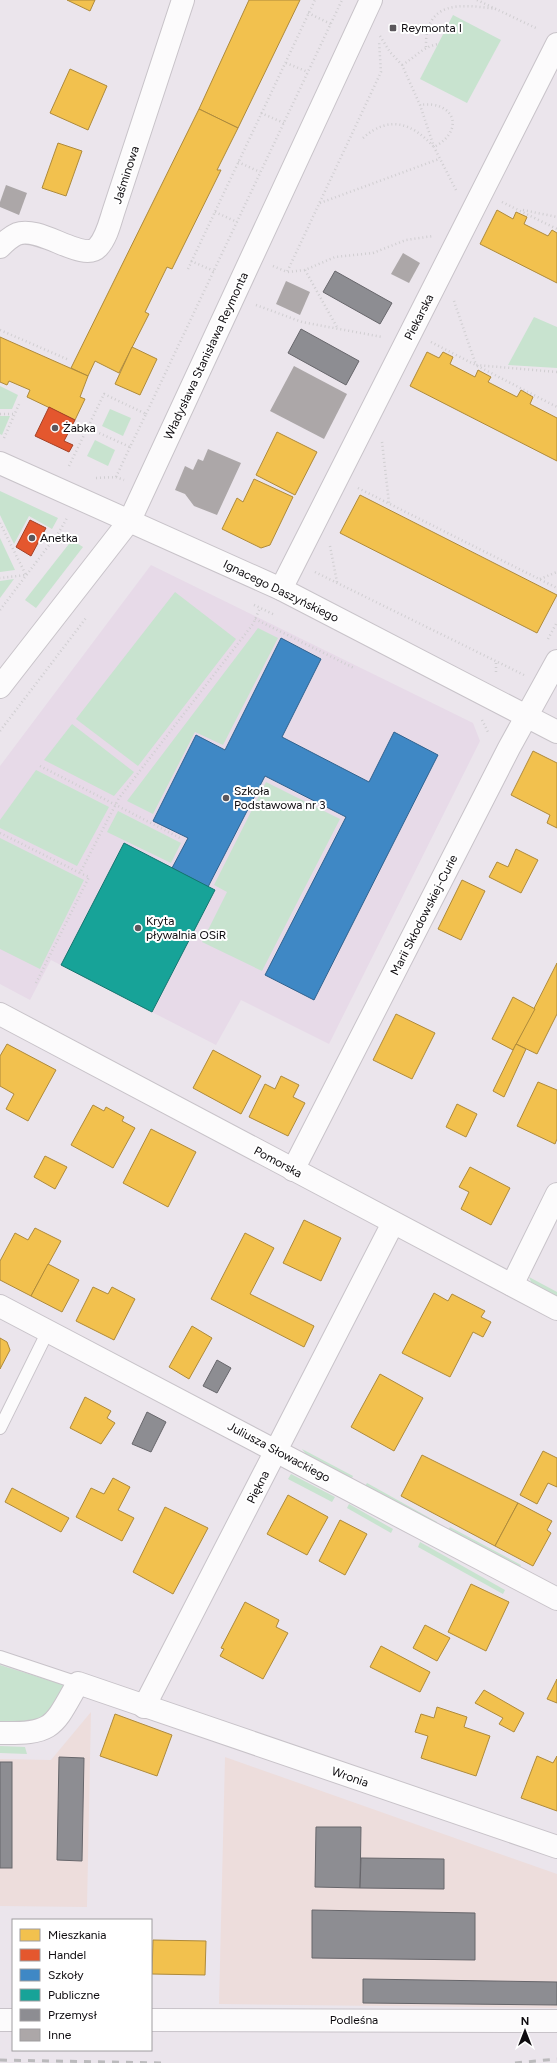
<svg xmlns="http://www.w3.org/2000/svg" width="557" height="2063" viewBox="0 0 557 2063" font-family="Figtree,sans-serif">
  <rect width="100%" height="100%" fill="#ebe5ec"/>
  <path fill="#e7dae8" d="M151,565L473,723L480,741L329,1044L241,1000L216,1045L51,960L30,1000L0,984V766Z"/>
  <g fill="#eddddc">
    <path d="M91,1712L87,1907L0,1906V1759L51,1760Z"/>
    <path d="M225,1757L557,1874V2008L219,2004Z"/>
  </g>
  <g fill="#c8e3cf">
    <path d="M453,15L501,40L467,103L420,79Z"/>
    <path d="M534,317L557,327V368L508,365Z"/>
    <path d="M0,386L18,395L12,409H0Z"/>
    <path d="M110,409L131,418L123,436L102,426Z"/>
    <path d="M0,416H10L2,435L0,434Z"/>
    <path d="M95,440L115,450L108,466L87,456Z"/>
    <path d="M0,491L58,518L52,529L29,516L14,544L0,515Z"/>
    <path d="M0,538L15,570L0,572Z"/>
    <path d="M72,540L83,547L36,608L25,600Z"/>
    <path d="M14,579L0,598V581Z"/>
    <path d="M175,592L236,639L138,766L76,719Z"/>
    <path d="M258,628L278,638L223,745L195,732L153,814L127,801Z"/>
    <path d="M72,724L134,772L114,796L44,760Z"/>
    <path d="M36,770L109,807L77,866L0,828V820Z"/>
    <path d="M266,782L340,819L262,971L202,942L227,892L214,885Z"/>
    <path d="M118,811L181,843L171,863L107,832Z"/>
    <path d="M0,838L84,880L40,969L0,949Z"/>
    <path d="M529,1277L557,1292V1297L532,1284Z"/>
    <path d="M302,1449L353,1476L351,1480L309,1458Z"/>
    <path d="M291,1474L335,1497L332,1502L288,1479Z"/>
    <path d="M367,1483L437,1522L435,1526L364,1488Z"/>
    <path d="M349,1504L393,1529L391,1533L347,1508Z"/>
    <path d="M450,1527L521,1565L519,1570L447,1532Z"/>
    <path d="M420,1542L505,1590L503,1594L418,1547Z"/>
    <path d="M0,1665L74,1688L65,1701L35,1722L0,1721Z"/>
    <path d="M0,1746L25,1747L27,1754L0,1753Z"/>
  </g>
  <g fill="#f2c14e" stroke="#ae8a3b">
    <path d="M67,0H95L90,11Z"/>
    <path d="M249,0H300L238,128L199,109Z"/>
    <path d="M70,69L107,86L88,130L50,113Z"/>
    <path d="M199,109L238,128L217,170H221L172,269L167,267L145,312L149,314L119,373L95,361L88,376L71,368Z"/>
    <path d="M58,143L82,151L66,196L42,188Z"/>
    <path d="M497,210L513,219L516,212L527,217L524,224L548,236L552,230L557,233V283L480,244Z"/>
    <path d="M0,337L88,376L80,397L85,399L75,420L27,397L30,390L9,381L7,385L0,382Z"/>
    <path d="M132,347L157,359L140,395L115,384Z"/>
    <path d="M427,352L439,358L443,352L453,357L450,364L475,377L478,370L491,377L488,382L517,397L521,390L533,397L530,404L557,418V461L410,386Z"/>
    <path d="M277,432L317,452L295,495L256,475Z"/>
    <path d="M254,479L293,497L270,545L261,548L222,529L237,498L243,502Z"/>
    <path d="M360,495L557,595L537,633L340,533Z"/>
    <path d="M533,751L557,763V828L547,823L550,815L511,795Z"/>
    <path d="M516,849L538,860L521,893L489,877L497,862L508,867Z"/>
    <path d="M462,880L485,891L461,940L438,929Z"/>
    <path d="M557,963V1014L537,1054L516,1044Z"/>
    <path d="M513,997L535,1009L513,1050L492,1039Z"/>
    <path d="M396,1014L435,1033L412,1079L373,1060Z"/>
    <path d="M7,1044L56,1070L28,1121L6,1109L14,1094L0,1086V1056Z"/>
    <path d="M516,1044L526,1049L504,1097L493,1091Z"/>
    <path d="M213,1050L261,1076L241,1114L193,1088Z"/>
    <path d="M281,1076L299,1085L293,1097L305,1103L288,1136L249,1117L265,1084L275,1089Z"/>
    <path d="M538,1082L557,1090V1139L555,1144L517,1126Z"/>
    <path d="M457,1104L477,1114L466,1137L446,1127Z"/>
    <path d="M93,1105L104,1111L106,1107L124,1117L122,1121L135,1128L113,1168L71,1145Z"/>
    <path d="M151,1129L196,1152L168,1207L123,1183Z"/>
    <path d="M45,1156L67,1167L55,1189L34,1177Z"/>
    <path d="M470,1167L510,1188L491,1225L461,1209L469,1192L459,1187Z"/>
    <path d="M304,1220L341,1238L321,1281L283,1263Z"/>
    <path d="M35,1228L61,1241L31,1296L0,1280V1261L15,1233L28,1240Z"/>
    <path d="M245,1233L274,1248L250,1294L314,1326L304,1347L211,1299Z"/>
    <path d="M48,1264L79,1280L62,1312L31,1296Z"/>
    <path d="M93,1287L108,1294L112,1287L135,1299L114,1340L76,1321Z"/>
    <path d="M434,1293L448,1301L452,1294L485,1311L481,1317L491,1322L483,1337L473,1332L450,1377L402,1353Z"/>
    <path d="M192,1326L212,1338L189,1379L169,1367Z"/>
    <path d="M0,1338L7,1342L10,1350L0,1369Z"/>
    <path d="M380,1374L423,1398L394,1451L351,1427Z"/>
    <path d="M85,1397L111,1411L107,1418L115,1423L101,1444L70,1428Z"/>
    <path d="M543,1451L557,1458V1487L548,1483L537,1504L520,1495Z"/>
    <path d="M422,1455L518,1503L495,1546L401,1496Z"/>
    <path d="M113,1478L130,1487L118,1510L134,1518L122,1541L76,1517L91,1488L104,1494Z"/>
    <path d="M12,1488L69,1518L61,1532L5,1502Z"/>
    <path d="M288,1495L328,1517L307,1555L267,1534Z"/>
    <path d="M518,1503L552,1521L547,1530L551,1533L533,1566L495,1546Z"/>
    <path d="M165,1507L208,1528L173,1594L133,1572Z"/>
    <path d="M340,1520L367,1534L345,1575L319,1561Z"/>
    <path d="M471,1584L509,1602L486,1651L448,1632Z"/>
    <path d="M245,1602L279,1620L276,1627L288,1633L263,1679L220,1656L224,1649L221,1648Z"/>
    <path d="M425,1625L450,1638L437,1661L413,1648Z"/>
    <path d="M381,1646L430,1672L420,1692L370,1667Z"/>
    <path d="M557,1679V1703L547,1699Z"/>
    <path d="M484,1690L524,1713L514,1732L499,1724L503,1718L475,1703Z"/>
    <path d="M437,1707L467,1717L464,1727L490,1736L476,1776L421,1758L428,1736L415,1732L421,1714L434,1718Z"/>
    <path d="M115,1714L172,1735L157,1776L100,1756Z"/>
    <path d="M537,1756L553,1763L557,1756V1811L521,1798Z"/>
    <path d="M153,1940L206,1941L205,1975L152,1974Z"/>
  </g>
  <g fill="#e4572e" stroke="#a44025">
    <path d="M49,407L75,420L64,441L73,445L69,452L35,436Z"/>
    <path d="M30,520L46,528L31,556L16,547Z"/>
  </g>
  <path fill="#3f88c5" stroke="#30628e" d="M281,638L321,659L282,737L369,782L394,732L438,755L314,1000L265,975L346,817L265,776L208,887L172,868L188,838L153,821L196,735L225,750Z"/>
  <path fill="#17a398" stroke="#14756f" d="M124,843L215,890L152,1012L61,965Z"/>
  <g fill="#8d8d92" stroke="#67666b">
    <path d="M335,271L392,303L380,324L323,292Z"/>
    <path d="M301,329L359,361L346,385L288,353Z"/>
    <path d="M217,1360L231,1368L217,1393L203,1386Z"/>
    <path d="M147,1412L166,1422L151,1452L132,1444Z"/>
    <path d="M59,1757L84,1758L82,1861L57,1860Z"/>
    <rect x="0" y="1762" width="12" height="106"/>
    <path d="M316,1827H361L360,1888L315,1887Z"/>
    <path d="M361,1858L444,1859V1889L360,1888Z"/>
    <path d="M312,1910L475,1913V1960L312,1958Z"/>
    <path d="M363,1979L557,1982V2005L363,2003Z"/>
  </g>
  <g fill="#aca7a8">
    <path d="M6,185L27,193L19,215L0,207V202Z"/>
    <path d="M403,253L420,263L409,283L391,274Z"/>
    <path d="M286,281L310,292L300,315L276,304Z"/>
    <path d="M294,366L347,394L324,439L270,411Z"/>
    <path d="M208,449L241,463L217,515L194,506L185,494L175,490L185,466L193,470L198,459L203,461Z"/>
  </g>
  <g fill="none" stroke-linecap="round" stroke-linejoin="round">
    <g stroke="#c8c3c9" stroke-width="14">
      <g id="service">
        <path d="M0,1428L48,1331"/>
        <path d="M0,1657L78,1683"/>
      </g>
    </g>
    <g stroke="#c8c3c9" stroke-width="24">
      <g id="minor">
        <path d="M0,247C5,242 10,237 17,234C40,225 83,263 98,247C107,237 110,222 114,210L183,0"/>
        <path d="M281,589L557,44"/>
        <path d="M0,687L130,520L371,0"/>
        <path d="M0,1014L557,1309"/>
        <path d="M293,1170L509,748L557,661"/>
        <path d="M512,1285L557,1194"/>
        <path d="M0,1306L557,1599"/>
        <path d="M144,1707L393,1223"/>
        <path d="M0,1733C54,1734 53,1727 78,1683L557,1847"/>
        <path d="M0,2020H13"/>
        <path d="M151,2020L557,2021"/>
      </g>
    </g>
    <g stroke="#c8c3c9" stroke-width="24">
      <path id="tertiary" d="M0,463L281,589L557,732"/>
    </g>
    <g stroke="#d0ced1" stroke-width="2.5" stroke-dasharray="1 3" stroke-linecap="butt">
      <path d="M477,0L538,29"/>
      <path d="M308,13L331,24"/>
      <path d="M380,36L390,52L402,65L420,105L434,147L456,190"/>
      <path d="M426,47C425,0 461,4 496,9"/>
      <path d="M286,63L308,72"/>
      <path d="M402,65C416,57 422,47 438,44"/>
      <path d="M261,113L284,123"/>
      <path d="M363,138C390,114 413,124 434,147C466,130 454,100 420,105"/>
      <path d="M238,162L260,172"/>
      <path d="M502,202L557,229"/>
      <path d="M320,203L439,159"/>
      <path d="M523,210L557,217"/>
      <path d="M215,212L237,222"/>
      <path d="M191,261L214,271"/>
      <path d="M273,266L287,272L381,72L379,41"/>
      <path d="M188,269L315,0"/>
      <path d="M305,270L338,329"/>
      <path d="M288,272L305,270L335,257L373,253L406,240L433,236"/>
      <path d="M454,301L476,365L557,372"/>
      <path d="M256,305L302,322L382,337"/>
      <path d="M0,330L69,360"/>
      <path d="M431,342L557,407"/>
      <path d="M0,414H14"/>
      <path d="M146,414L342,0"/>
      <path d="M4,438L20,402"/>
      <path d="M382,442L389,503"/>
      <path d="M69,466L104,394L146,414L130,447L88,428"/>
      <path d="M116,477L130,447"/>
      <path d="M96,478L116,477L124,480"/>
      <path d="M358,488L557,588"/>
      <path d="M0,523L26,575L0,578"/>
      <path d="M330,546L337,582"/>
      <path d="M315,572L524,675"/>
      <path d="M540,579L557,572"/>
      <path d="M254,605L275,615"/>
      <path d="M0,610L59,532L67,518"/>
      <path d="M255,619L354,668"/>
      <path d="M548,639L557,622"/>
      <path d="M496,663V674"/>
      <path d="M482,720L489,734"/>
      <path d="M0,731L86,618"/>
      <path d="M40,766L182,839"/>
      <path d="M0,833L80,873L119,798L253,624L260,608"/>
      <path d="M36,983L89,877L80,873"/>
    </g>
    <use href="#service" stroke="#fcfbfc" stroke-width="12"/>
    <use href="#minor" stroke="#fcfbfc" stroke-width="22"/>
    <use href="#tertiary" stroke="#fcfbfc" stroke-width="22"/>
    <g stroke="#bbbabc" stroke-width="3" stroke-dasharray="7 7" stroke-linecap="butt">
      <path d="M0,2060L166,2063"/>
      <path d="M515,2063L557,2059"/>
    </g>
  </g>
  <g fill="#5b575c" stroke="#fff" stroke-width="1.5">
    <rect x="389" y="24" width="8" height="8" rx="2"/>
    <circle cx="55" cy="428" r="4"/>
    <circle cx="32" cy="538" r="4"/>
    <circle cx="226" cy="798" r="4"/>
    <circle cx="138" cy="928" r="4"/>
  </g>
  <g text-anchor="middle" dominant-baseline="central" stroke-width="4" stroke-linejoin="round" paint-order="stroke">
    <g font-size="12" fill="#0e0b0f" stroke="#fff" text-anchor="start">
      <text x="401" y="28">Reymonta I</text>
      <text x="63" y="428">Żabka</text>
      <text x="40" y="538">Anetka</text>
      <text x="234" y="791">Szkoła<tspan x="234" dy="14">Podstawowa nr 3</tspan></text>
      <text x="146" y="921">Kryta<tspan x="146" dy="14">pływalnia OSiR</tspan></text>
    </g>
    <g font-size="12" fill="#0e0b0f" stroke="#fff">
      <text transform="translate(126 175) rotate(-72)">Jaśminowa</text>
      <text transform="translate(419 317) rotate(-63)">Piekarska</text>
      <text transform="translate(206 356) rotate(-65)">Władysława Stanisława Reymonta</text>
      <text transform="translate(281 591) rotate(26)">Ignacego Daszyńskiego</text>
      <text transform="translate(424 915) rotate(-63)">Marii Skłodowskiej-Curie</text>
      <text transform="translate(278 1162) rotate(28)">Pomorska</text>
      <text transform="translate(279 1452) rotate(28)">Juliusza Słowackiego</text>
      <text transform="translate(258 1487) rotate(-63)">Piękna</text>
      <text transform="translate(350 1777) rotate(19)">Wronia</text>
      <text x="354" y="2020">Podleśna</text>
    </g>
  </g>
  <rect x="12" y="1919" width="140" height="132" fill="#ffffff" stroke="#9f9d9f"/>
  <rect x="20" y="1929" width="20" height="12" fill="#f2c14e" stroke="#9f9d9f"/>
  <text x="48" y="1939" font-size="12" fill="#0e0b0f">Mieszkania</text>
  <rect x="20" y="1949" width="20" height="12" fill="#e4572e" stroke="#9f9d9f"/>
  <text x="48" y="1959" font-size="12" fill="#0e0b0f">Handel</text>
  <rect x="20" y="1969" width="20" height="12" fill="#3f88c5" stroke="#9f9d9f"/>
  <text x="48" y="1979" font-size="12" fill="#0e0b0f">Szkoły</text>
  <rect x="20" y="1989" width="20" height="12" fill="#17a398" stroke="#9f9d9f"/>
  <text x="48" y="1999" font-size="12" fill="#0e0b0f">Publiczne</text>
  <rect x="20" y="2009" width="20" height="12" fill="#8d8d92" stroke="#9f9d9f"/>
  <text x="48" y="2019" font-size="12" fill="#0e0b0f">Przemysł</text>
  <rect x="20" y="2029" width="20" height="12" fill="#aca7a8" stroke="#9f9d9f"/>
  <text x="48" y="2039" font-size="12" fill="#0e0b0f">Inne</text>
  <g transform="translate(525 2031)" stroke="#ffffff" stroke-width="3" paint-order="stroke">
  <path d="M0-3L7 15L0 10L-7 15Z" fill="#0e0b0f"/>
  <text y="-6" font-size="11" font-weight="bold" text-anchor="middle" fill="#0e0b0f">N</text>
  </g>
</svg>
